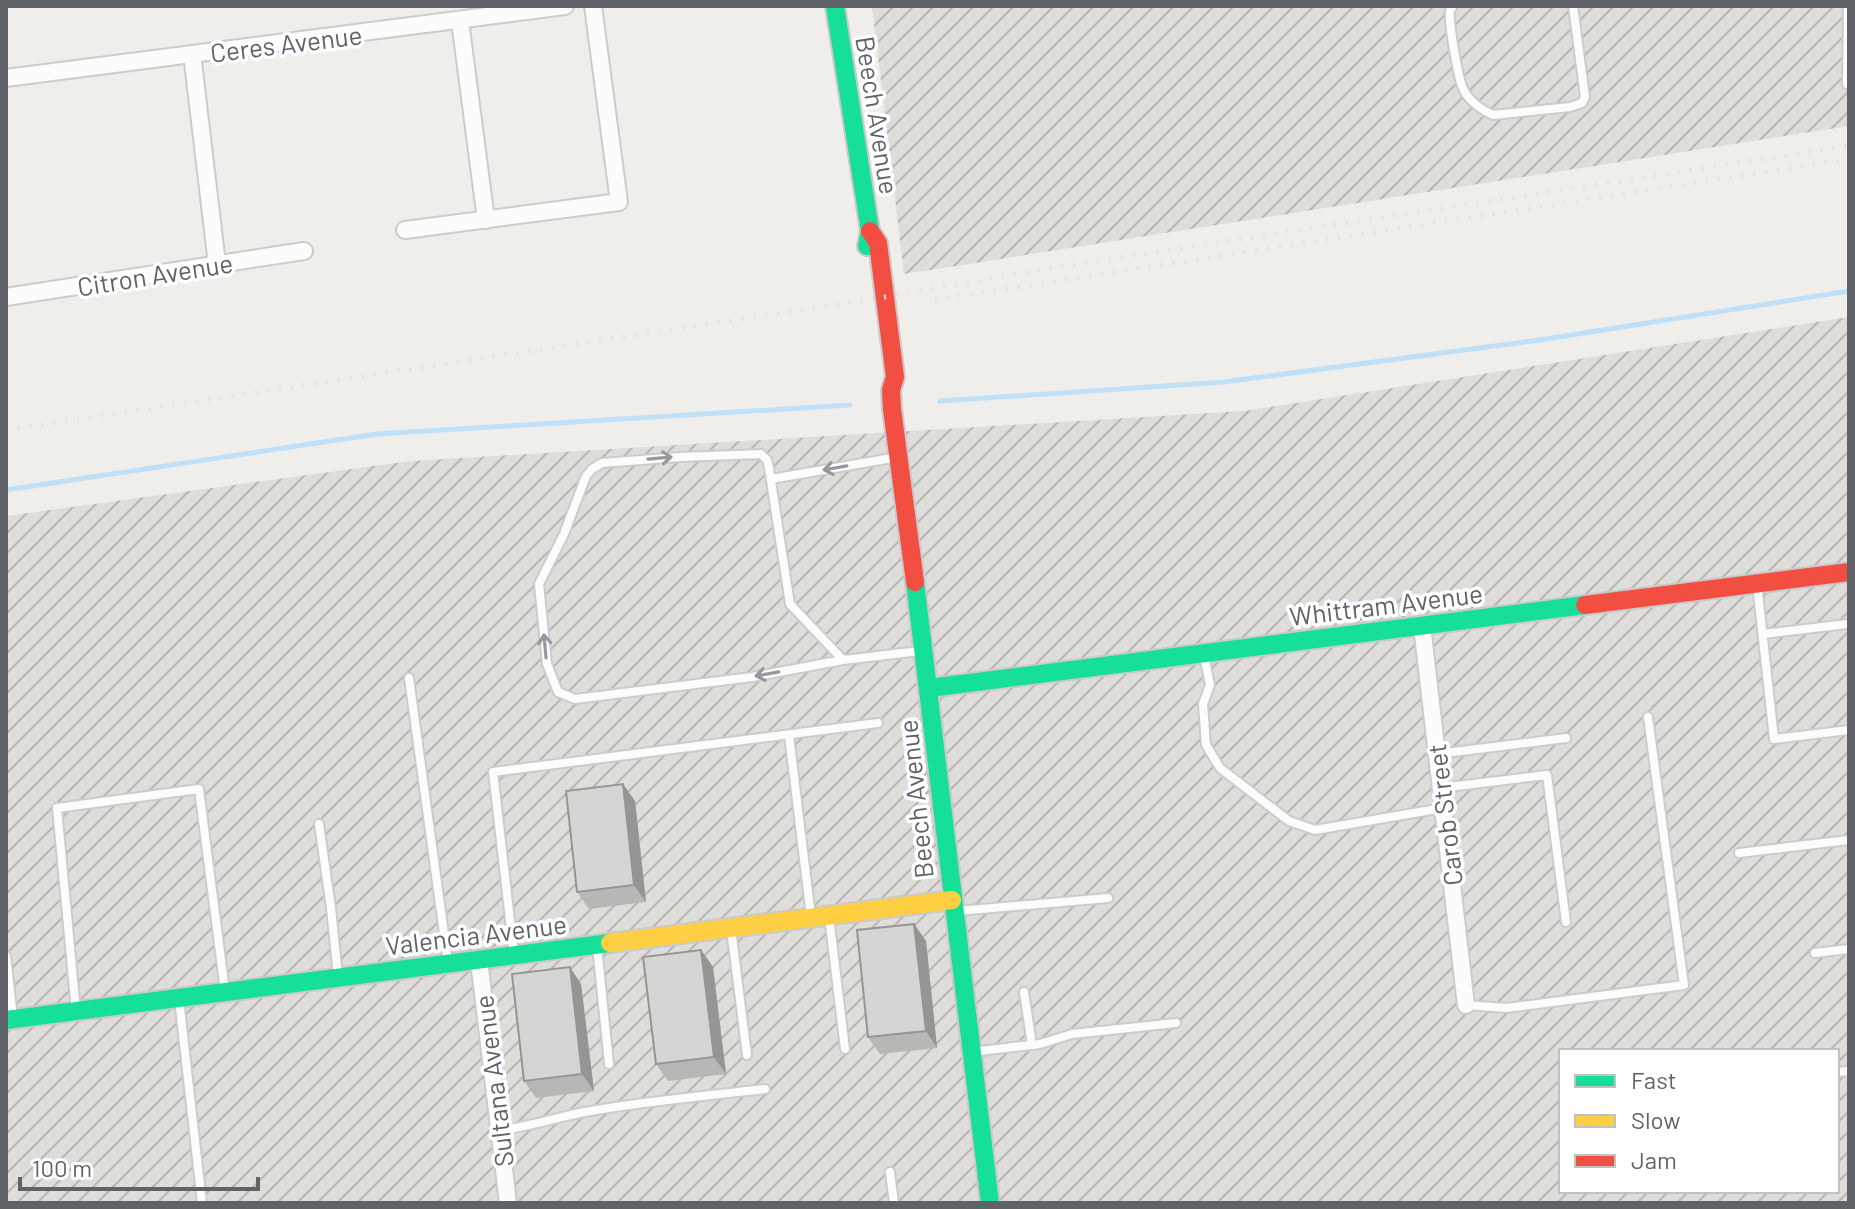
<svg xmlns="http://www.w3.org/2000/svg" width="1855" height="1209" viewBox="0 0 1855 1209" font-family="Barlow,sans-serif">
  <defs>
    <pattern id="industrial-furrows" width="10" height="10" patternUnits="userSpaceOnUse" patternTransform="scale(2)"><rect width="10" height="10" fill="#dfddda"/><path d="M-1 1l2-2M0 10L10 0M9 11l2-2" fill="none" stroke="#b8b7b5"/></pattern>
  </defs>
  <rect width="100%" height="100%" fill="#efeeea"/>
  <g fill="url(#industrial-furrows)" fill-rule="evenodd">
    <path d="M872,6H1849V126L904,274Z"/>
    <path d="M1849,317V1203H6V516L411,461L1244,411ZM1561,1051H1837V1191H1561Z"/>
  </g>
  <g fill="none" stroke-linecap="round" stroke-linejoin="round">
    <g stroke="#bfe0f9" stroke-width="5">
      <path d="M940,401L1224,382L1546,339L1849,291"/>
      <path d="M6,490L377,434L850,405"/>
    </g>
    <g stroke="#cbcccc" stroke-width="12">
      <g id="lane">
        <path d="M1453,6C1452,8 1450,9 1450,11C1448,20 1458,76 1462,86C1467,100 1480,109 1493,115L1570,107L1582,103L1585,97L1573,6"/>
        <path d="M1847,84L1848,6"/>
        <path d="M771,479L898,457"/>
        <path d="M1757,584L1774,739L1849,730"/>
        <path d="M1763,634L1847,624"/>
        <path d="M1204,655L1210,685L1203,704L1206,745L1220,768L1289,821L1315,830L1443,808"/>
        <path d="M843,660L752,677L575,699L558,692L547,664L539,584L564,534L586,476L592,469L602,463L680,457L761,454L767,460L769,468L790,604L843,660L920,651"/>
        <path d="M409,678L448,963"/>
        <path d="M789,735L811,917"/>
        <path d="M1437,754L1566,738"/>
        <path d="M1441,788L1547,775L1566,922"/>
        <path d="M319,824L331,908L338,977"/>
        <path d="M1739,853L1849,840"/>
        <path d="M958,911L1108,898"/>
        <path d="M829,916L845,1049"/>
        <path d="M731,929L747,1055"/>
        <path d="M597,946L609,1064"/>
        <path d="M1815,953L1849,949"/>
        <path d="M514,955L493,772L878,723"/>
        <path d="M6,956L13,1018"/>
        <path d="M1024,992L1032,1045"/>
        <path d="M179,999L202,1203"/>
        <path d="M1466,1005L1506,1008L1684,985L1648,717"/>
        <path d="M76,1011L57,808L199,789L225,991"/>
        <path d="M971,1052L1040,1044L1072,1034L1176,1023"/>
        <path d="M1837,1072L1849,1071"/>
        <path d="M500,1130C529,1127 557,1117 585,1112C645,1101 705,1096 765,1089"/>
        <path d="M890,1172L894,1203"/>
      </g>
    </g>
    <g stroke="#cbcccc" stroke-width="20">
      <g id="street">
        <path d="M460,21L486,220"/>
        <path d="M192,54L217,264"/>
        <path d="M6,78L565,6"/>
        <path d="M405,230L619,202L593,6"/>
        <path d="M6,297L304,251"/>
        <path d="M1422,626L1466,1005"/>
        <path d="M479,960L508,1203"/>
      </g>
    </g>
    <g stroke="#cacacb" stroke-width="22">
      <g id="fast">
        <path d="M835,6L870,231L867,246"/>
        <path d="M915,582L990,1203"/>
        <path d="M929,688L1585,605"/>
        <path d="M6,1020L610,943"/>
      </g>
    </g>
    <g stroke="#cacacb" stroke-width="22">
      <path id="slow" d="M610,943L952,900"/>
    </g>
    <g stroke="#cacacb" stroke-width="22">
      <g id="jam">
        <path d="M870,231L878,243L895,377L891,390L892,409L915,582"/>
        <path d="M1585,605L1849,572"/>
      </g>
    </g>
    <use href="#lane" stroke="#fdfcfc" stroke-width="8"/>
    <use href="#street" stroke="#fdfcfc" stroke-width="16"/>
    <use href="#fast" stroke="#16e098" stroke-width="18"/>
    <use href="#slow" stroke="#ffcf43" stroke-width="18"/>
    <use href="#jam" stroke="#f24e42" stroke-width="18"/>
    <g stroke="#e4e4e4" stroke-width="5" stroke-dasharray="2 10" stroke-linecap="butt">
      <path d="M935,300L1849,159"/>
      <path d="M6,430L873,299L1065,266L1849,146"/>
    </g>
  </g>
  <g fill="#b8b7b5">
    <path d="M635,801L646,902L589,909L577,892Z"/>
    <path d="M914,924L926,941L937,1048L880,1054L868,1037Z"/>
    <path d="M701,950L713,967L726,1074L668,1081L656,1064Z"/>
    <path d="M581,984L594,1091L536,1098L524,1081Z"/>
  </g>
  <g fill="#969594">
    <path d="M623,784L635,801L646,902L634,885Z"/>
    <path d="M914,924L926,941L937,1048L926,1031Z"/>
    <path d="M701,950L713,967L726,1074L714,1057Z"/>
    <path d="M570,967L581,984L594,1091L582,1074Z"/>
  </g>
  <g fill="#d6d5d3" stroke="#969594" stroke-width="2">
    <path d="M623,784L634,885L577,892L566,791Z"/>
    <path d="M914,924L926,1031L868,1037L857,930Z"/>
    <path d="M701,950L714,1057L656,1064L643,957Z"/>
    <path d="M570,967L582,1074L524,1081L512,974Z"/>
  </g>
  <defs><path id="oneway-shaft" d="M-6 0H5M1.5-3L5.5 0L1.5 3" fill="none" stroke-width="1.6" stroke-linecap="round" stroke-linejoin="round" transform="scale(2)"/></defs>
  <g stroke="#96999c">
    <use href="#oneway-shaft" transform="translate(660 458) rotate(-5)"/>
    <use href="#oneway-shaft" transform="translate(835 468) rotate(170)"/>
    <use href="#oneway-shaft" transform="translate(545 646) rotate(-95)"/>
    <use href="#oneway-shaft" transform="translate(767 674) rotate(170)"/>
  </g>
  <g text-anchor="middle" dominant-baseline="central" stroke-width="7" stroke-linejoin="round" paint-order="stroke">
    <g font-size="26" fill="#5f6368" stroke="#fff">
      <text transform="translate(286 43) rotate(-7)">Ceres Avenue</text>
      <text transform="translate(878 115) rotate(81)">Beech Avenue</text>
      <text transform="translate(155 274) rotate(-9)">Citron Avenue</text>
      <text transform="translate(1386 604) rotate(-7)">Whittram Avenue</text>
      <text transform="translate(915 799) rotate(-96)">Beech Avenue</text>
      <text transform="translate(1444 815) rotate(-97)">Carob Street</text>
      <text transform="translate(476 934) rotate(-7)">Valencia Avenue</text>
      <text transform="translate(493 1081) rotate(-97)">Sultana Avenue</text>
    </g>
  </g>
  <rect width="1855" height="1209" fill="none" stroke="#5f6368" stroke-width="16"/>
  <rect x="1559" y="1049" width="280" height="144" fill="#ffffff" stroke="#bfc1c3" stroke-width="2"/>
  <rect x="1575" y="1075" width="40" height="12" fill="#16e098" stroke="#bfc1c3" stroke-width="2"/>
  <text x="1631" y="1089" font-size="24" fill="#5f6368">Fast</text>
  <rect x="1575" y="1115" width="40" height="12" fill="#ffcf43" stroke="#bfc1c3" stroke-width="2"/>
  <text x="1631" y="1129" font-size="24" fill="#5f6368">Slow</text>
  <rect x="1575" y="1155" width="40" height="12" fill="#f24e42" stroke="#bfc1c3" stroke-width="2"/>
  <text x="1631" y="1169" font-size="24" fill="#5f6368">Jam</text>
  <path d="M20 1177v12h238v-12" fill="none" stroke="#5f6368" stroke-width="4"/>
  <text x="32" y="1177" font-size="24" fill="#5f6368" stroke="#ffffff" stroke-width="6" paint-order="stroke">100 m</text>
</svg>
